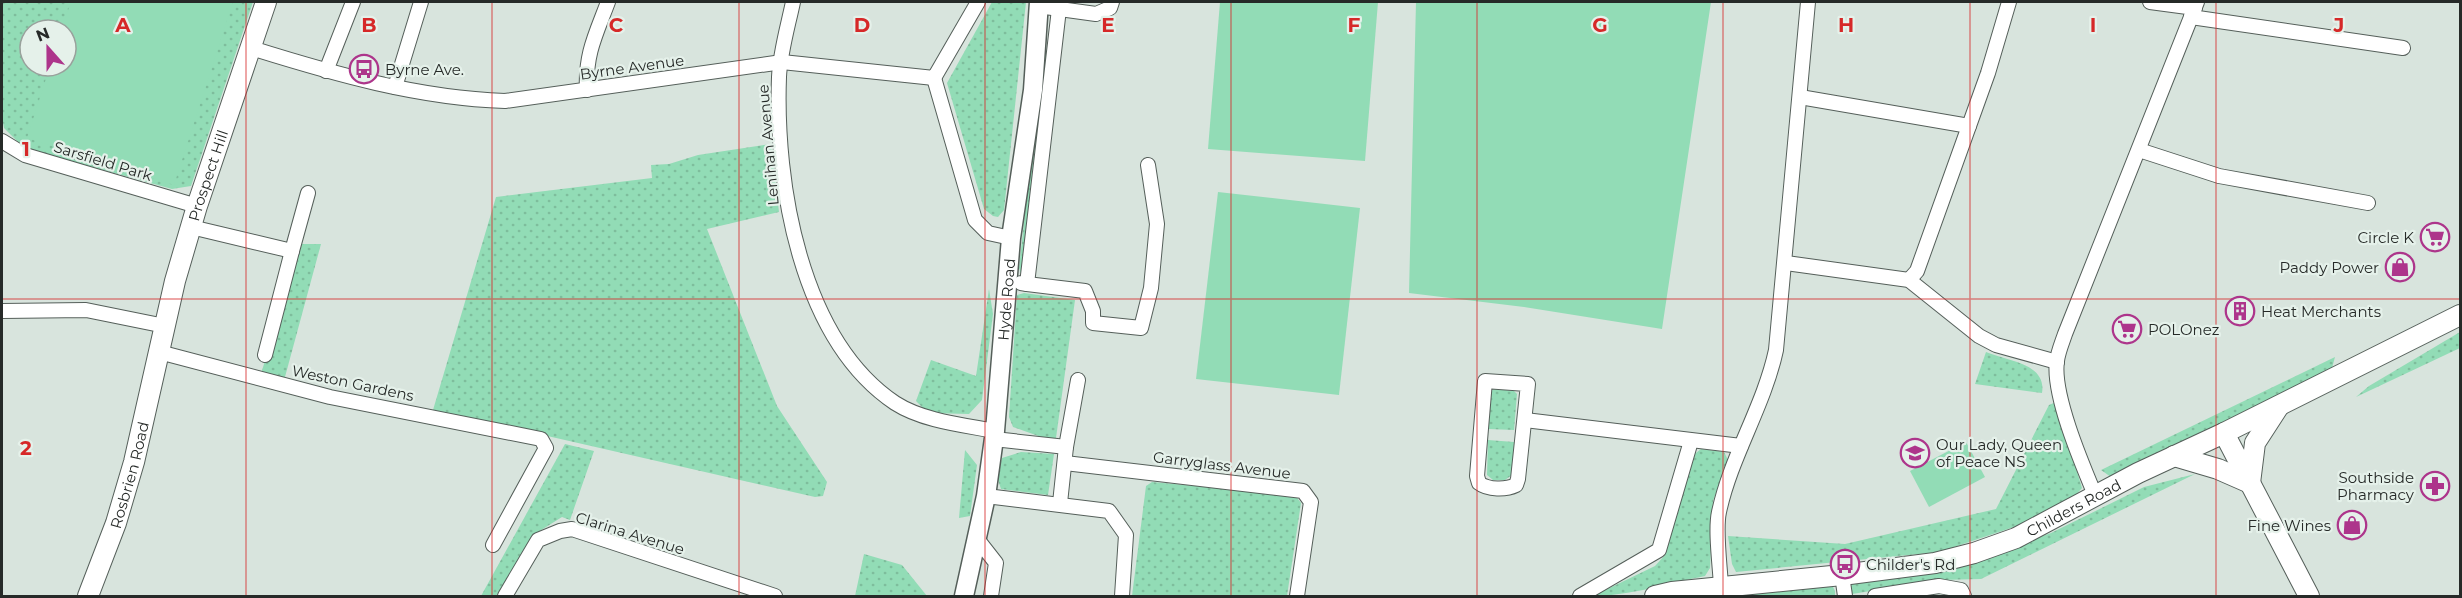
<svg xmlns="http://www.w3.org/2000/svg" width="2462" height="598" viewBox="0 0 2462 598" font-family="Montserrat,sans-serif">
  <defs>
    <pattern id="grass-dots" width="8" height="8" patternUnits="userSpaceOnUse" patternTransform="scale(1.5)"><rect width="8" height="8" fill="#92dcb6"/><path d="M2 2h.1M6 6h.1" fill="none" stroke="#7ebd9c" stroke-width="1.8" stroke-linecap="round"/></pattern>
  </defs>
  <rect width="100%" height="100%" fill="#d8e4dd"/>
  <g fill="url(#grass-dots)" fill-rule="evenodd">
    <path d="M2,2H253L191,186L172,189L24,148L4,128L2,117ZM30,30H66V66H30Z"/>
    <path d="M992,2H1026L1004,210L998,217L993,216L984,209L947,83Z"/>
    <path d="M1050,50L1026,270L1021,274L1019,268L1043,51Z"/>
    <path d="M771,144L779,212L707,229L777,406L827,482L823,496L815,497L433,410L496,197L652,178L651,165L669,164L698,155Z"/>
    <path d="M302,244H321L282,388L258,383Z"/>
    <path d="M989,289L993,314L982,400L969,414L928,413L916,401L931,360L976,376Z"/>
    <path d="M1024,293L1075,300L1056,438H1044L1013,427L1009,417L1017,295Z"/>
    <path d="M2460,332V348L2356,397L2369,386Z"/>
    <path d="M1986,352C2007,361 2047,363 2042,393L1975,384Z"/>
    <path d="M2335,357L2332,368L2111,477L2101,470Z"/>
    <path d="M1495,389L1514,391L1517,394L1514,430L1488,429L1491,391Z"/>
    <path d="M2056,402L2082,488L2075,496L2020,525L1939,552L1736,572L1732,564L1728,536L1845,544L1996,509L2049,405Z"/>
    <path d="M1488,440L1514,442L1512,475L1505,480H1493L1487,475Z"/>
    <path d="M565,444L594,451L570,520L562,517L538,532L496,596H481Z"/>
    <path d="M1701,449L1724,452L1728,460L1713,501L1710,568L1705,576C1669,583 1629,596 1593,596L1655,566L1665,555L1692,456Z"/>
    <path d="M965,450L977,465L970,516L959,518Z"/>
    <path d="M1021,452L1054,454L1048,495L1001,489L997,477L1002,458Z"/>
    <path d="M2195,474L1981,579L1940,580L1852,594L1850,588L1853,582L1956,567L2051,533L2144,487Z"/>
    <path d="M1152,482L1295,495L1301,503L1287,596H1132L1146,486Z"/>
    <path d="M864,554L902,565L927,596H855Z"/>
    <path d="M1832,585L1835,591V596H1739V592Z"/>
  </g>
  <g fill="#92dcb6">
    <path d="M71,2H233L174,185L27,138L50,66H66V30H61Z"/>
    <path d="M1220,2H1378L1365,161L1208,149Z"/>
    <path d="M1416,2H1711L1662,329L1524,307L1409,293Z"/>
    <path d="M1218,192L1360,208L1339,395L1196,379Z"/>
    <path d="M1966,442L1985,477L1929,507L1910,471Z"/>
  </g>
  <g fill="none" stroke-linecap="round" stroke-linejoin="round">
    <g stroke="#555f5a" stroke-width="16">
      <g id="minor">
        <path d="M793,2C788,26 780,53 779,77C775,183 800,339 895,403C923,421 963,425 995,431"/>
        <path d="M2150,2L2195,8"/>
        <path d="M1038,6L1096,14L1110,8L1112,2"/>
        <path d="M2191,17L2403,48"/>
        <path d="M251,48C334,74 418,98 505,101L782,62L934,78L978,2"/>
        <path d="M326,71L353,2"/>
        <path d="M934,78L975,220L988,233L1011,238"/>
        <path d="M395,87L421,2"/>
        <path d="M587,90C585,54 596,34 608,2"/>
        <path d="M1800,97L1969,126"/>
        <path d="M2,141L25,155L197,206"/>
        <path d="M2139,150L2219,176L2368,203"/>
        <path d="M191,227L292,251L308,193"/>
        <path d="M1786,263L1909,280L1979,336L1996,345L2057,362"/>
        <path d="M1909,280L1917,271L1988,73L2009,2"/>
        <path d="M1021,283L1027,284L1059,9"/>
        <path d="M1027,284L1085,291L1093,311V323L1141,328L1151,288L1157,224L1148,165"/>
        <path d="M2,311L86,310L165,326"/>
        <path d="M159,352L330,397L541,439L546,448L493,545"/>
        <path d="M265,355L292,251"/>
        <path d="M1485,381L1528,384L1518,479L1516,485C1506,490 1488,490 1479,483L1477,476Z"/>
        <path d="M1525,420L1741,446"/>
        <path d="M994,439L1066,447"/>
        <path d="M1065,463L1303,491L1311,502L1297,596"/>
        <path d="M2095,495C2082,464 2052,394 2057,361C2058,352 2062,343 2065,334L2197,2"/>
        <path d="M986,496L1109,511L1126,535L1122,596"/>
        <path d="M1060,503L1066,447L1078,380"/>
        <path d="M978,540L996,563L991,596"/>
        <path d="M1842,575L1845,596"/>
        <path d="M1721,586C1720,566 1715,530 1719,512C1731,456 1764,406 1776,350L1808,2"/>
        <path d="M505,596L538,540L560,531L572,529L775,596"/>
        <path d="M1580,596L1659,550L1691,441"/>
        <path d="M1875,596L1939,586L1961,590L1964,596"/>
      </g>
    </g>
    <g stroke="#555f5a" stroke-width="21">
      <g id="tertiary">
        <path id="s1" d="M964,596L986,496L995,431L1011,238L1033,90L1039,2"/>
      </g>
    </g>
    <g stroke="#555f5a" stroke-width="22">
      <g id="secondary">
        <path d="M2224,433L2309,596"/>
        <path d="M2174,456L2218,469L2250,483L2255,443L2279,406"/>
        <path id="s2" d="M88,596L116,523L134,462L175,281L197,206L266,2"/>
        <path id="s3" d="M1655,596L1672,592L1842,575L1935,563L1974,553L2016,538L2138,473L2224,433L2460,315"/>
      </g>
    </g>
    <use href="#minor" stroke="#fff" stroke-width="14"/>
    <use href="#tertiary" stroke="#fff" stroke-width="18"/>
    <use href="#secondary" stroke="#fff" stroke-width="20"/>
  </g>
  <path fill="none" stroke="#d62828" stroke-width="1.5" stroke-opacity="0.55" d="M246,2V596M492,2V596M739,2V596M985,2V596M1231,2V596M1477,2V596M1723,2V596M1970,2V596M2216,2V596M2,299H2460"/>
  <defs>
    <g id="bus-ring" transform="scale(1.5)"><circle r="9.5" fill="#e5f1ea" stroke="#ad358b" stroke-width="1.5"/><path d="M-5-6H5V4H4V6H2V4H-2V6H-4V4H-5ZM-3.5-4V0h7V-4ZM-3.5 1.2v1.5H-2V1.2ZM2 1.2v1.5H3.5V1.2Z" fill="#ad358b"/></g>
    <g id="supermarket-ring" transform="scale(1.5)"><circle r="9.5" fill="#e5f1ea" stroke="#ad358b" stroke-width="1.5"/><path d="M-6-5.5h2.5l.6 2H6L4.5 2H-2.5L-4.4-4H-6ZM-1.5 3.2a1.3 1.3 0 1 0 .1 0ZM3 3.2a1.3 1.3 0 1 0 .1 0Z" fill="#ad358b"/></g>
    <g id="shop-ring" transform="scale(1.5)"><circle r="9.5" fill="#e5f1ea" stroke="#ad358b" stroke-width="1.5"/><path d="M-5-2.5h2.3a2.7 3.5 0 0 1 5.4 0H5L5.5 6h-11ZM-1.5-2.5h3a1.5 2.3 0 0 0-3 0Z" fill="#ad358b"/></g>
    <g id="building-ring" transform="scale(1.5)"><circle r="9.5" fill="#e5f1ea" stroke="#ad358b" stroke-width="1.5"/><path d="M-4-6H4V6H1V3H-1V6H-4ZM-2.5-4.3h1.7v1.8h-1.7ZM.8-4.3h1.7v1.8H.8ZM-2.5-1h1.7V.8h-1.7ZM.8-1h1.7V.8H.8Z" fill="#ad358b"/></g>
    <g id="school-ring" transform="scale(1.5)"><circle r="9.5" fill="#e5f1ea" stroke="#ad358b" stroke-width="1.5"/><path d="M0-5L7-2L0 1L-7-2ZM-4 1L0 2.5L4 1V4Q0 6-4 4Z" fill="#ad358b"/></g>
    <g id="pharmacy-ring" transform="scale(1.5)"><circle r="9.5" fill="#e5f1ea" stroke="#ad358b" stroke-width="1.5"/><path d="M-2-6h4v4h4v4h-4v4h-4v-4h-4v-4h4Z" fill="#ad358b"/></g>
  </defs>
  <g fill-rule="evenodd">
    <use href="#bus-ring" x="364" y="69"/>
    <use href="#supermarket-ring" x="2435" y="237"/>
    <use href="#shop-ring" x="2400" y="267"/>
    <use href="#building-ring" x="2240" y="311"/>
    <use href="#supermarket-ring" x="2127" y="329"/>
    <use href="#school-ring" x="1915" y="453"/>
    <use href="#pharmacy-ring" x="2435" y="486"/>
    <use href="#shop-ring" x="2352" y="525"/>
    <use href="#bus-ring" x="1845" y="564"/>
  </g>
  <g text-anchor="middle" dominant-baseline="central" stroke-width="4.5" stroke-linejoin="round" paint-order="stroke">
    <g font-size="15" fill="#262a28" stroke="#e5f1ea">
      <text transform="translate(632 67) rotate(-8)">Byrne Avenue</text>
      <text transform="translate(768 145) rotate(-95)">Lenihan Avenue</text>
      <text transform="translate(103 161) rotate(17)">Sarsfield Park</text>
      <text stroke="none"><textPath href="#s2" startOffset="438">Prospect Hill</textPath></text>
      <text stroke="none"><textPath href="#s1" startOffset="300">Hyde Road</textPath></text>
      <text transform="translate(353 383) rotate(12)">Weston Gardens</text>
      <text transform="translate(1222 465) rotate(7)">Garryglass Avenue</text>
      <text stroke="none"><textPath href="#s2" startOffset="128">Rosbrien Road</textPath></text>
      <text stroke="none"><textPath href="#s3" startOffset="432">Childers Road</textPath></text>
      <text transform="translate(630 533) rotate(17)">Clarina Avenue</text>
    </g>
    <g font-size="15" fill="#262a28" stroke="#e5f1ea" text-anchor="start">
      <text x="385" y="69">Byrne Ave.</text>
      <text x="2414" y="237" text-anchor="end">Circle K</text>
      <text x="2379" y="267" text-anchor="end">Paddy Power</text>
      <text x="2261" y="311">Heat Merchants</text>
      <text x="2148" y="329">POLOnez</text>
      <text x="1936" y="444">Our Lady, Queen<tspan x="1936" dy="17">of Peace NS</tspan></text>
      <text x="2414" y="477" text-anchor="end">Southside<tspan x="2414" dy="17">Pharmacy</tspan></text>
      <text x="2331" y="525" text-anchor="end">Fine Wines</text>
      <text x="1866" y="564">Childer's Rd</text>
    </g>
  </g>
  <g font-size="20" text-anchor="middle" font-weight="bold" fill="#d62828" stroke="#e5f1ea" stroke-width="4.5" stroke-linejoin="round" paint-order="stroke">
    <text x="123" y="32">A</text>
    <text x="369" y="32">B</text>
    <text x="616" y="32">C</text>
    <text x="862" y="32">D</text>
    <text x="1108" y="32">E</text>
    <text x="1354" y="32">F</text>
    <text x="1600" y="32">G</text>
    <text x="1846" y="32">H</text>
    <text x="2093" y="32">I</text>
    <text x="2339" y="32">J</text>
    <text x="26" y="156">1</text>
    <text x="26" y="455">2</text>
  </g>
  <rect width="2462" height="598" fill="none" stroke="#262a28" stroke-width="6"/>
  <g transform="translate(48 48) rotate(339)"><circle r="28" fill="#e5f1ea" stroke="#99a19c" stroke-width="1.5"/>
  <path d="M0-4.5L10 22L0 15L-10 22Z" fill="#ad358b"/>
  <text y="-9" font-size="16" font-weight="bold" text-anchor="middle" fill="#262a28">N</text>
  </g>
</svg>
